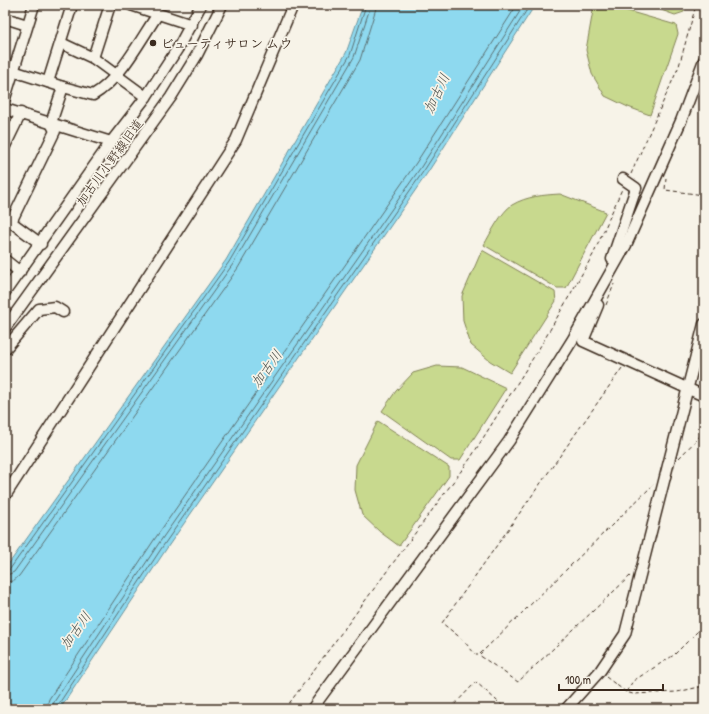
<svg xmlns="http://www.w3.org/2000/svg" width="709" height="714" viewBox="0 0 709 714" font-family="'Patrick Hand','Klee One',sans-serif">
  <rect width="100%" height="100%" fill="#f7f3e8"/>
  <filter id="ink" filterUnits="userSpaceOnUse"><feTurbulence type="fractalNoise" baseFrequency=".025" numOctaves="2"/><feDisplacementMap in="SourceGraphic" scale="8" xChannelSelector="R" yChannelSelector="G"/><feConvolveMatrix kernelMatrix="1 2 1 2 8 2 1 2 1" color-interpolation-filters="sRGB"/></filter>
  <g filter="url(#ink)">
    <g fill="#c8d98e" stroke="#828256">
      <path d="M594,5H607L676,25L678,34L650,115L628,107L605,96L592,74L586,50Z"/>
      <path d="M647,5H686L684,12L675,15Z"/>
      <path d="M560,194L606,212L566,288H557L484,245C490,234 502,211 512,205C527,196 544,195 560,194Z"/>
      <path d="M482,250L555,292L556,301L510,373L490,361L471,345L463,321L462,296Z"/>
      <path d="M437,366L462,367L506,388L460,460H451L382,411L396,391L413,373Z"/>
      <path d="M378,421L449,467V476L399,546L380,532L362,515L355,490L356,465Z"/>
    </g>
    <path fill="#8ed9ef" stroke="#6d939b" d="M363,5H535L428,172L167,548L60,709H5V569L226,260L346,53Z"/>
    <g fill="none" stroke-linecap="round" stroke-linejoin="round">
      <g stroke="#5c7072" stroke-width="1">
        <path d="M5,571L10,569L229,262L350,55L366,5"/>
        <path d="M5,576L14,572L233,264L354,57L371,5"/>
        <path d="M5,582L13,581L19,576L238,268L360,60L377,5"/>
        <path d="M46,709L49,699L154,540L416,163L517,5"/>
        <path d="M52,709L54,702L159,543L421,167L524,5"/>
        <path d="M57,709L58,705L163,546L425,169L530,5"/>
      </g>
      <g stroke="#3b2a1e" stroke-width="13">
        <g id="minor">
          <path d="M131,5L192,25"/>
          <path d="M5,18L27,25"/>
          <path d="M61,43L93,58L146,97"/>
          <path d="M93,58L110,5"/>
          <path d="M13,71L63,87L93,95C121,79 140,40 158,14"/>
          <path d="M48,82L72,5"/>
          <path d="M5,98L34,5"/>
          <path d="M5,109L111,142"/>
          <path d="M5,146L21,113"/>
          <path d="M7,219L41,244"/>
          <path d="M11,222L55,131L51,123L63,87"/>
          <path d="M612,259L636,188L623,179"/>
          <path d="M5,260L20,272"/>
          <path d="M5,292L111,142L146,97L178,48L201,5"/>
          <path d="M598,305L583,341L704,396"/>
          <path d="M5,328L171,97L197,55L222,5"/>
          <path d="M5,349L39,309L55,307L63,312"/>
          <path d="M5,496L236,140L293,5"/>
          <path d="M312,709L509,441L573,339L626,245L681,121L704,60"/>
          <path d="M566,709L600,671L625,634L704,324"/>
        </g>
      </g>
      <g stroke="#3b2a1e" stroke-width="1" stroke-dasharray="4 3" stroke-linecap="butt">
        <path d="M631,174L679,66L696,5"/>
        <path d="M666,178L665,190L704,195"/>
        <path d="M606,305L614,284"/>
        <path d="M622,368L442,623L462,639L476,655H479L518,682L630,576"/>
        <path d="M679,458L704,432"/>
        <path d="M480,654L655,483"/>
        <path d="M606,677L626,692L633,694L677,692L704,686"/>
        <path d="M626,692L633,681L674,655L704,625"/>
        <path d="M285,709L470,459L543,342L594,253L622,189"/>
        <path d="M450,709L476,682L506,709"/>
      </g>
      <use href="#minor" stroke="#f7f3e8" stroke-width="10"/>
    </g>
  </g>
  <circle fill="#3b2a1e" stroke="#f7f3e8" stroke-width="1.5" cx="153" cy="43" r="4"/>
  <g text-anchor="middle" dominant-baseline="central" stroke-width="3.5" stroke-linejoin="round" paint-order="stroke">
    <g font-size="13" font-weight="bold" fill="#3b2a1e" stroke="#f7f3e8" text-anchor="start">
      <text x="161" y="43">ビューティサロン ムウ</text>
    </g>
    <g font-size="13" fill="#3b2a1e" stroke="#f7f3e8">
      <text transform="translate(109 162) rotate(-54)">加古川小野線旧道</text>
    </g>
    <g font-size="14" font-style="italic" fill="#505652" stroke="#f7f3e8">
      <text transform="translate(436 93) rotate(-65)">加古川</text>
      <text transform="translate(266 368) rotate(-54)">加古川</text>
      <text transform="translate(75 630) rotate(-54)">加古川</text>
    </g>
  </g>
  <rect width="709" height="714" fill="none" stroke="#f7f3e8" stroke-width="20"/>
  <rect x="10" y="10" width="689" height="694" fill="none" stroke="#3b2a1e" stroke-width="1.5" filter="url(#ink)"/>
  <path d="M559 684v6h104v-6" fill="none" stroke="#3b2a1e" stroke-width="2"/>
  <text x="565" y="684" font-size="12" fill="#3b2a1e" stroke="#f7f3e8" stroke-width="3" paint-order="stroke">100 m</text>
</svg>
